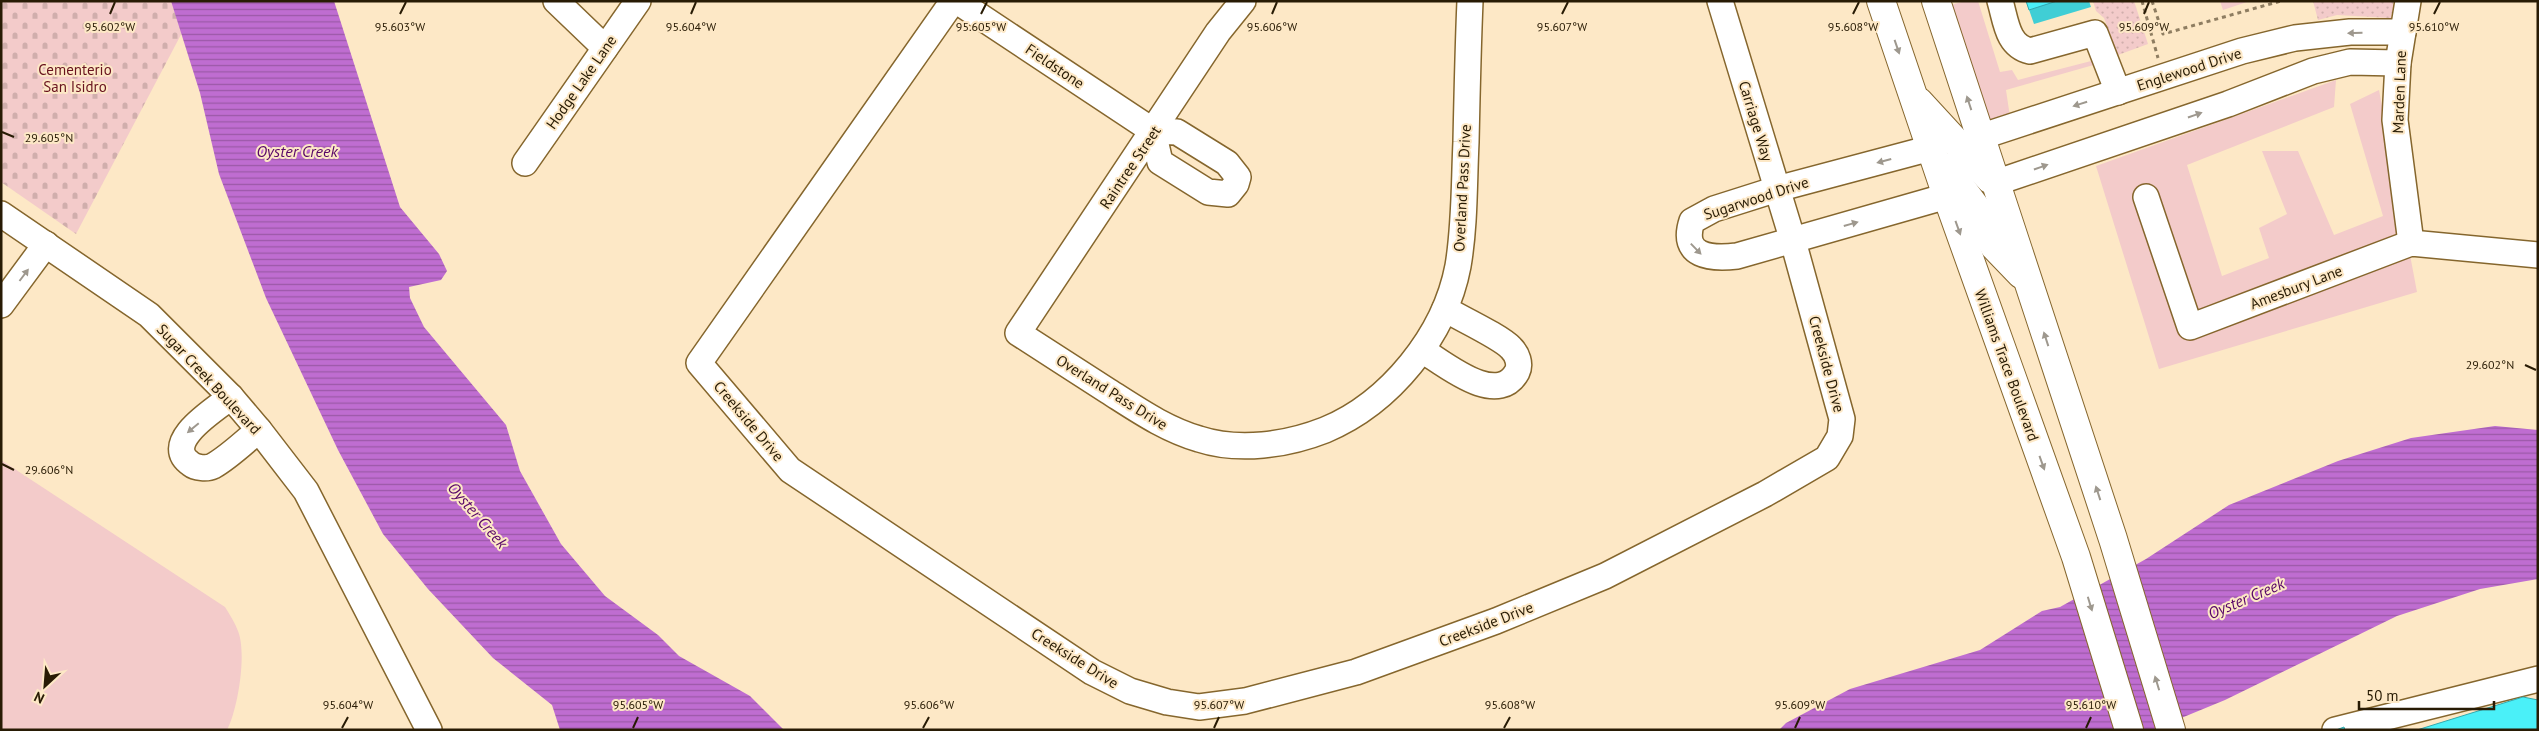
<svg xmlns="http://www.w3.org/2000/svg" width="2539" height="731" viewBox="0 0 2539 731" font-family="'PT Sans',sans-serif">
  <defs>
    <pattern id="cemetery-stones" width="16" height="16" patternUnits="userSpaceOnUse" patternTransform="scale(1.25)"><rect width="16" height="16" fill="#f3cbca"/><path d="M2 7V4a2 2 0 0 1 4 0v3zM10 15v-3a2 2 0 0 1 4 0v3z" fill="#d0aeac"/></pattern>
    <pattern id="garden-dots" width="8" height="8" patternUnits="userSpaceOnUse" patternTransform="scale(1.25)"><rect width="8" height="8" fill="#f3cbca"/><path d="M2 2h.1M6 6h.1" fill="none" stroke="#d0aeac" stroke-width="1.8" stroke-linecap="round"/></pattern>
    <pattern id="water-rules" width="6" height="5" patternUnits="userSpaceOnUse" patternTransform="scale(1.25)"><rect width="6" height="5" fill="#bf6dd1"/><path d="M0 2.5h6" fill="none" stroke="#9b59a7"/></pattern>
  </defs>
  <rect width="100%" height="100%" fill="#fde8c6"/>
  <g fill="#f3cbca">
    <path d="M1965,1H1978L2000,72L2012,70L2018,80L2095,60L2097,64L2006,90L2010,117L1985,124L1944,7Z"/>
    <path d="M2220,1H2250L2223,10Z"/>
    <path d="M2336,80L2334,107L2187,165L2222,276L2269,258L2259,228L2287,214L2262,151H2298L2334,235L2383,216L2350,104L2379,90L2417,292L2159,369L2096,166Z"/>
    <path d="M1,460L225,607C230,615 235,623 238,631C247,653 238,709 227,730H1Z"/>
  </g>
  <path fill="url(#cemetery-stones)" d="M1,1H176L185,27L76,234L1,182Z"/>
  <g fill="url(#garden-dots)">
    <path d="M2093,1H2134L2148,44L2118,55L2104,18L2096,11Z"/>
    <path d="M2313,1H2394L2391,18L2337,15L2318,20Z"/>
  </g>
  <g fill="url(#water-rules)">
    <path d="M171,1H334L400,207L439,254L447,271L441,280L409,287L410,298L424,327L506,425L520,471L561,544L605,596L658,635L679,656L750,696L784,730H560L552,705L493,658L428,589L383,534L338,450L266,298L219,174L200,93Z"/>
    <path d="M2495,426L2538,430V579L2480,589L2397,616L2225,700L2152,730H1779L1786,723L1850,689L1980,650L2042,611L2060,607L2146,559L2229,505L2338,461L2411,438Z"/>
  </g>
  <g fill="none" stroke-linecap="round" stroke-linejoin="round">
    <g stroke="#85662d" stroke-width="28">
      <g id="minor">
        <path d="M556,1L605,48"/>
        <path d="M953,1L699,363L790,470L1092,672L1130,691L1167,702L1199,707L1245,701L1356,672L1496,621L1605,576L1765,494L1827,458L1840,436L1842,419L1793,241L1720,1"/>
        <path d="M957,1L1153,131L1177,132L1227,163L1238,177L1236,184L1228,194L1208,192L1160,162L1153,131"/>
        <path d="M1243,1L1218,32L1018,333C1048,352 1078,372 1108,391C1138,410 1165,429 1199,439C1239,452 1287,445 1325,430C1390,403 1445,335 1458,266C1465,225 1464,183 1466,142C1467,95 1468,48 1470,1"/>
        <path d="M2000,1C2006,21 2007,46 2030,51L2095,33L2118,92"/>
        <path d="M2408,1L2398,63L2395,120L2411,243"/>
        <path d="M1980,137L2242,51L2295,38L2350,32H2403"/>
        <path d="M1931,148L1777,189L1714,209L1692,221C1680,257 1711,259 1737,256L1947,196"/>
        <path d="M525,163L638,1"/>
        <path d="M1995,183L2228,104L2313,71L2350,62L2398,63"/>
        <path d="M2146,197L2190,327L2411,243L2538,255"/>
        <path d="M1,214L149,315L231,397L259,430L306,491L429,730"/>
        <path d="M1,305L46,244"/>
        <path d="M1422,350C1445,364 1497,408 1517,372C1521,364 1517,354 1511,348C1501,337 1460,318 1445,309"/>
        <path d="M231,397C214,410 160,443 191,464C196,468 207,469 213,466C229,457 244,442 259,430"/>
        <path d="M2335,730L2538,679"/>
      </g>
    </g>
    <g stroke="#85662d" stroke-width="30">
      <g id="major">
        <path d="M1881,1L1947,196L2076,557L2129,730"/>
        <path d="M1936,1L2113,539L2171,730"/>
        <path d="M1919,102L1990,179"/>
        <path d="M1946,167L1977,209L1994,246L2021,274"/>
      </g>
    </g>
    <g stroke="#8e7d61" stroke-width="3" stroke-dasharray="4 4" stroke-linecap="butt">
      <path d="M2142,1L2158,58"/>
      <path d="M2152,1L2163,34L2281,1"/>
    </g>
    <use href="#minor" stroke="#fff" stroke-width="25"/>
    <use href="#major" stroke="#fff" stroke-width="28"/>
  </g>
  <path fill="#40ced5" d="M2026,1H2089L2091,7L2034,24Z"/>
  <g fill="#4af0f8" stroke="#34a8ae">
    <path d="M2026,1H2057L2029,10Z"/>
    <path d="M2523,697L2538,700V730H2417Z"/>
    <path d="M2344,727L2345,730H2336Z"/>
  </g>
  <defs><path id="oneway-solid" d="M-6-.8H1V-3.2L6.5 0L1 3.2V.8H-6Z" transform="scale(1.25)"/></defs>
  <g fill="#9e988e">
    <use href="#oneway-solid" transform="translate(2355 33) rotate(178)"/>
    <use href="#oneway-solid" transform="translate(1897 47) rotate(71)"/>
    <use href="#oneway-solid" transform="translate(1969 103) rotate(-108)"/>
    <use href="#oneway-solid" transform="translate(2080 104) rotate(162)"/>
    <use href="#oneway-solid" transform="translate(2195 115) rotate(-19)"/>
    <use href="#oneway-solid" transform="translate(1884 161) rotate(165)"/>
    <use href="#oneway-solid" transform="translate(2041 167) rotate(-19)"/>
    <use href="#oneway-solid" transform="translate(1851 224) rotate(-16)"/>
    <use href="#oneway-solid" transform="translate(1958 228) rotate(70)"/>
    <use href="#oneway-solid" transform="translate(1696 249) rotate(46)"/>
    <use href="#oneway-solid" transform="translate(24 275) rotate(-53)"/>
    <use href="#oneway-solid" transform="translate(2046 339) rotate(-108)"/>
    <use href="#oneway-solid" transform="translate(193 428) rotate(140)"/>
    <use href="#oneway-solid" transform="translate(2042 463) rotate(70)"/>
    <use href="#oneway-solid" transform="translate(2098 493) rotate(-108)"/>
    <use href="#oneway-solid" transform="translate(2090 604) rotate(73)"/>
    <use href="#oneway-solid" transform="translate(2157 683) rotate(-107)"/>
  </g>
  <path fill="none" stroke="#281b04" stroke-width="2" d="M110,14L115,2M400,14L406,2M691,14L696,2M981,14L987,2M1272,14L1277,2M1562,14L1568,2M1853,14L1859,2M2144,14L2149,2M2434,14L2440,2M2,132L14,137M2525,365L2536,370M2,464L14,470M342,728L348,717M633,728L638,717M923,728L929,717M1214,728L1219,717M1504,728L1510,717M1795,728L1800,717M2086,728L2091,717"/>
  <g text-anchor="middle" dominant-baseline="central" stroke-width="4" stroke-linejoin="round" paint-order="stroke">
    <g font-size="15" fill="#281b04" stroke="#fde8c6">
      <text transform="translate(1055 66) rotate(34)">Fieldstone</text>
      <text transform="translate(2189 69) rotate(-18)">Englewood Drive</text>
      <text transform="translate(581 82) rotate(-55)">Hodge Lake Lane</text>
      <text transform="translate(2399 92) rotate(-88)">Marden Lane</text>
      <text transform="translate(1756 121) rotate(73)">Carriage Way</text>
      <text transform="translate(1130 167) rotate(-56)">Raintree Street</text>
      <text transform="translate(1462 188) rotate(-87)">Overland Pass Drive</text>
      <text transform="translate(1756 198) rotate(-18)">Sugarwood Drive</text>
      <text transform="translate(2296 287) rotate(-21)">Amesbury Lane</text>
      <text transform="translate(1827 364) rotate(75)">Creekside Drive</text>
      <text transform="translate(2007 365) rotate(70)">Williams Trace Boulevard</text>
      <text transform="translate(209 379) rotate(47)">Sugar Creek Boulevard</text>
      <text transform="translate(1112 392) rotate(32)">Overland Pass Drive</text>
      <text transform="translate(749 421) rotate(50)">Creekside Drive</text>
      <text transform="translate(1486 624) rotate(-21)">Creekside Drive</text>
      <text transform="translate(1075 658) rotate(32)">Creekside Drive</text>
    </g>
    <g font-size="15" fill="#68131e" stroke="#fde8c6">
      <text x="75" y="69">Cementerio<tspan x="75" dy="17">San Isidro</tspan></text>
    </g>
    <g font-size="16" font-style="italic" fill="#580668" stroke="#fde8c6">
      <text x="297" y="151">Oyster Creek</text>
      <text transform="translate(478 515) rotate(49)">Oyster Creek</text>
      <text transform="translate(2246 598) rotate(-23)">Oyster Creek</text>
    </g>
  </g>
  <g font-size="12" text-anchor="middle" fill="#281b04" stroke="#fde8c6" stroke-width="4" stroke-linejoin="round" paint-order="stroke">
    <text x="110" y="31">95.602°W</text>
    <text x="400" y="31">95.603°W</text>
    <text x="691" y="31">95.604°W</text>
    <text x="981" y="31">95.605°W</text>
    <text x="1272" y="31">95.606°W</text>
    <text x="1562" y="31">95.607°W</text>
    <text x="1853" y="31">95.608°W</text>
    <text x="2144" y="31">95.609°W</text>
    <text x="2434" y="31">95.610°W</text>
    <text x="49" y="142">29.605°N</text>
    <text x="2490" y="369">29.602°N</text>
    <text x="49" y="474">29.606°N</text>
    <text x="348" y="709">95.604°W</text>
    <text x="638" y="709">95.605°W</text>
    <text x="929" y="709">95.606°W</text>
    <text x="1219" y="709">95.607°W</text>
    <text x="1510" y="709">95.608°W</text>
    <text x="1800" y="709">95.609°W</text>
    <text x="2091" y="709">95.610°W</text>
  </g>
  <rect width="2539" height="731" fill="none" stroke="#281b04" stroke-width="5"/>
  <g transform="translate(45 686) rotate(206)" stroke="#fde8c6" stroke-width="4" paint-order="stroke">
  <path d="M0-4L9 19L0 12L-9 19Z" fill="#281b04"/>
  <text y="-8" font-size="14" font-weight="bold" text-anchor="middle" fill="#281b04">N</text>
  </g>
  <path d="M2359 701v8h135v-8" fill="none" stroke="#281b04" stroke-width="2.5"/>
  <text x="2366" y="701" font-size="15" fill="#281b04" stroke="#fde8c6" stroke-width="4" paint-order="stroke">50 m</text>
</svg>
